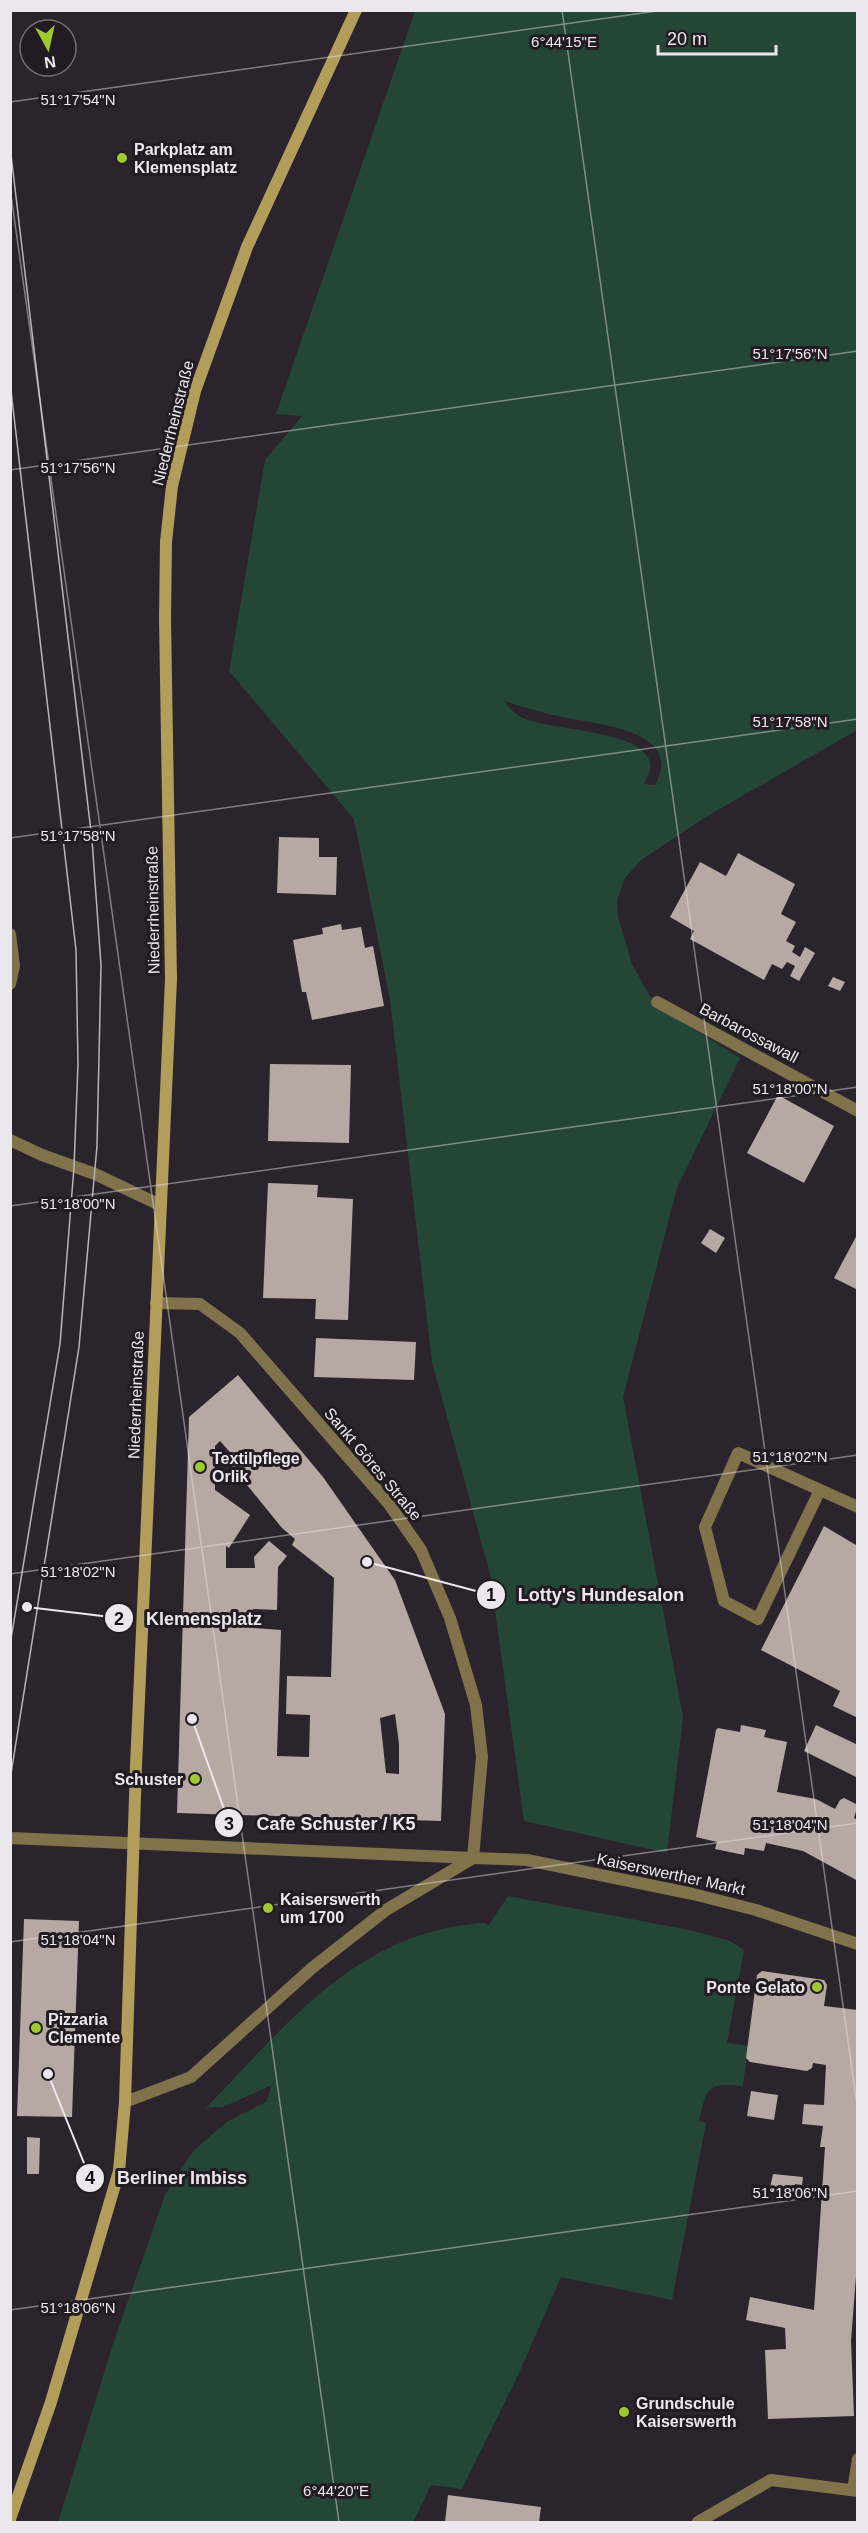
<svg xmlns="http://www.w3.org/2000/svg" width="868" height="2533" viewBox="0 0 868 2533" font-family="Helvetica,sans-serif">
  <rect width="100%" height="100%" fill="#2c242c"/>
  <g fill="#244637" fill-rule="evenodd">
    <path d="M415,11H857V730L704,818L641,860L625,878L617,900L618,917L632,964L655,1005L740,1058L677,1188L623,1397L683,1717L667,1853L524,1821L490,1574L432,1362L390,999L354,819L229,671L265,460L302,416L276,414ZM504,701C523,707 543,713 562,717C595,724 686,730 655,785L644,784C647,777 652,770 650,762C642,729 547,731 521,717C515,714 507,705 504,701Z"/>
    <path d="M508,1896L690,1930L730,1941L744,1950L727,2043L748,2046L743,2086C706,2082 707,2088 699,2121L706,2123L672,2300L561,2277L519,2373L462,2489L431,2485L413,2522H58L113,2344L165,2195L193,2151L228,2121L266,2102L272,2085L223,2107L206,2108C287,2024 359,1930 485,1923L489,1925Z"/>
  </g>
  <g fill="#b6a8a3" fill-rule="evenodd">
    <path d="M279,837L319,838V857H337L336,895L277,893Z"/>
    <path d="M738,853L795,884L781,914L796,922L786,941L795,946L792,952L800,957L805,947L815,953L799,981L790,976L795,966L787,962L782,969L772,964L764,980L690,939L694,931L670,917L700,862L726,876Z"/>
    <path d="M341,924L342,930L361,927L365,948L373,946L384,1006L312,1020L306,992H302L293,940L323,934L322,928Z"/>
    <path d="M833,977L845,982L840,991L828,986Z"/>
    <path d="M270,1064L351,1065L349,1143L268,1141Z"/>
    <path d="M778,1095L834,1126L804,1183L747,1153Z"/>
    <path d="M268,1183L318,1185L317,1197L353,1199L348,1320L315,1319L316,1299L263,1298Z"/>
    <path d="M710,1229L725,1238L716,1253L701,1243Z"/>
    <path d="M858,1233V1290L834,1278Z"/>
    <path d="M316,1338L416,1342L414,1380L314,1377Z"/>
    <path d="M238,1375L323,1477L395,1580L445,1714L441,1821L177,1813L189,1417ZM220,1441L236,1459L230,1464L282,1528L295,1539L292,1545L334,1578L331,1677L287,1676L286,1714L310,1715L309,1757L277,1756L281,1630L253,1628V1609L277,1610L278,1567L287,1556L269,1541L254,1557L255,1568H226V1546L229,1548L250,1515L215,1490V1446ZM395,1714L399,1744V1774L386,1773L380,1718Z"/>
    <path d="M824,1526L856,1545L858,1542V1718L833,1706L840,1691L761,1650Z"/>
    <path d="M741,1725L766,1730L764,1737L787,1742L777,1792L816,1799L835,1809L840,1800L844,1798L858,1805L854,1818L858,1820V1881L803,1851L766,1843L764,1851L745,1848L744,1855L715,1849L717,1842L696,1837L716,1730L718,1728L740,1732Z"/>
    <path d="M816,1725L858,1745V1778L804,1751Z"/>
    <path d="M24,1919L79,1921L72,2117L17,2116Z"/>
    <path d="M762,1971L824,1980L827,1985L824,2006L858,2010V2250L851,2341L854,2416L768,2419L765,2350L786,2349L785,2328L746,2320L750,2297L814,2310L825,2147H820L823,2126L802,2124L804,2104L824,2105L826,2065L813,2063L812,2068L807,2071L750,2062L746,2058L757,1975Z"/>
    <path d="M751,2091L778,2095L774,2120L747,2116Z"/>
    <path d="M27,2137L40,2138L39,2174H27Z"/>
    <path d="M773,2174L803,2177L802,2185L795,2184L794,2195L769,2192Z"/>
    <path d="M448,2495L541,2507L539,2522H445Z"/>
  </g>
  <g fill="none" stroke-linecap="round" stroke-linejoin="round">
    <g stroke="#80724a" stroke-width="12">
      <path d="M657,1002L858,1111"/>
      <path d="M10,1140L42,1155L95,1174L160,1205"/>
      <path d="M820,1490L758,1619L724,1601L705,1527L738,1453L858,1507"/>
      <path d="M853,2490L858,2459"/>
      <path d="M698,2522L771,2480L858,2491"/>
    </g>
    <path stroke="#80724a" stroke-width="12" d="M10,1838L473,1858"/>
    <g stroke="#80724a" stroke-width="12">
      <path d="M10,934L14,966L10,984"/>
      <path d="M156,1303L200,1304L240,1333L389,1504L421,1550L450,1618L476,1705L482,1757L473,1858"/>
      <path d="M473,1858L527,1860L693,1894L756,1910L858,1944"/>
      <path d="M125,2102L191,2077L312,1968L386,1910L473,1858"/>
    </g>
    <path stroke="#b39d5a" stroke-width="12" d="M10,2519L51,2402L119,2171L125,2102L136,1766L171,979L165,619L166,542L172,486L195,391L247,247L356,10"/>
    <g stroke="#b9b4b9" stroke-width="1.5">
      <path d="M10,146L92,840L101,965L97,1146L79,1347L10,1780"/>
      <path d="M10,382L76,950L78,1064L74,1167L60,1344L10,1645"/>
    </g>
  </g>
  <path fill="none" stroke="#ece7ec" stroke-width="1.5" stroke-opacity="0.45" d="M562,10L858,2112M10,102L664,10M10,188L339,2522M10,470L858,351M10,838L858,719M10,1206L858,1087M10,1574L858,1455M10,1942L858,1823M10,2310L858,2191"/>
  <g fill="#9eca2f" stroke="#221b22" stroke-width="2">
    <circle cx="122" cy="158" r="6"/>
    <circle cx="200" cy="1467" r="6"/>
    <circle cx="195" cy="1779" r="6"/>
    <circle cx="268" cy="1908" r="6"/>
    <circle cx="817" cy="1987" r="6"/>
    <circle cx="36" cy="2028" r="6"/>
    <circle cx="624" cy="2412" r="6"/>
  </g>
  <g text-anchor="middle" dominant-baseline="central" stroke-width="6" stroke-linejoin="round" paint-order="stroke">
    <g font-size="16" font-weight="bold" fill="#ece7ec" stroke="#221b22" text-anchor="start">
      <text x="134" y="149">Parkplatz am<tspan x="134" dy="18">Klemensplatz</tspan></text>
      <text x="212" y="1458">Textilpflege<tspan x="212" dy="18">Orlik</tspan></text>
      <text x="183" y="1779" text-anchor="end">Schuster</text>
      <text x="280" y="1899">Kaiserswerth<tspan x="280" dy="18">um 1700</tspan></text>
      <text x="805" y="1987" text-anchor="end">Ponte Gelato</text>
      <text x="48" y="2019">Pizzaria<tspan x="48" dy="18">Clemente</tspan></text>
      <text x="636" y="2403">Grundschule<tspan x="636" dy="18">Kaiserswerth</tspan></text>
    </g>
    <g font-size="16" fill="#ece7ec" stroke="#221b22">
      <text transform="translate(173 423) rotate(-76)">Niederrheinstraße</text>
      <text transform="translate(153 910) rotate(-91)">Niederrheinstraße</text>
      <text transform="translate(749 1033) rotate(28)">Barbarossawall</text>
      <text transform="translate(136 1395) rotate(-88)">Niederrheinstraße</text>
      <text transform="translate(373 1464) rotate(50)">Sankt Göres Straße</text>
      <text transform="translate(671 1874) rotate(12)">Kaiserswerther Markt</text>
    </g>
  </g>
  <g font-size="15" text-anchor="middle" fill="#ece7ec" stroke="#221b22" stroke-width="6" stroke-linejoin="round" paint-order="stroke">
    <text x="564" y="47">6°44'15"E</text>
    <text x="78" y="105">51°17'54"N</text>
    <text x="790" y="359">51°17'56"N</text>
    <text x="78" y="473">51°17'56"N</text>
    <text x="790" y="727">51°17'58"N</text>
    <text x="78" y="841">51°17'58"N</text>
    <text x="790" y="1094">51°18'00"N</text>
    <text x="78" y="1209">51°18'00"N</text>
    <text x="790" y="1462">51°18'02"N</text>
    <text x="78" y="1577">51°18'02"N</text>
    <text x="790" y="1830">51°18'04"N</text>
    <text x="78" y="1945">51°18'04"N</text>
    <text x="790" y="2198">51°18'06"N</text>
    <text x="78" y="2313">51°18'06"N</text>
    <text x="336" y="2496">6°44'20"E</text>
  </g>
  <path fill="none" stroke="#ece7ec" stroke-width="2" d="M367 1562L491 1595M27 1607L119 1618M192 1719L229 1823M48 2074L90 2178"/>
  <g fill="#ece7ec" stroke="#221b22" stroke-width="2">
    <circle cx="367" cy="1562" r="6"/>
    <circle cx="27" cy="1607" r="6"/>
    <circle cx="192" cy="1719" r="6"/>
    <circle cx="48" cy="2074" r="6"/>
    <circle cx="491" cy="1595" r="15"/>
    <circle cx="119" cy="1618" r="15"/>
    <circle cx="229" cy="1823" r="15"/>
    <circle cx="90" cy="2178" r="15"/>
  </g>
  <g font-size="18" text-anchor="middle" font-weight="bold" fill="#111">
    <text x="491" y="1601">1</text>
    <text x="119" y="1625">2</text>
    <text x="229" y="1830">3</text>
    <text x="90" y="2184">4</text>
  </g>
  <g font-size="18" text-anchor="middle" font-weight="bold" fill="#ece7ec" stroke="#221b22" stroke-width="6" stroke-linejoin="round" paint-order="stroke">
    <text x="601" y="1601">Lotty's Hundesalon</text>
    <text x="204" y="1625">Klemensplatz</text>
    <text x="336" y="1830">Cafe Schuster / K5</text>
    <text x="182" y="2184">Berliner Imbiss</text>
  </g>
  <rect width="868" height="2533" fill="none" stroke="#ece7ec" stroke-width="24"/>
  <g transform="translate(48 48) rotate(172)"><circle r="28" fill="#221b22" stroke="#736d73" stroke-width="1.5"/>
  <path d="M0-4.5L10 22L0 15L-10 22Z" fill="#9eca2f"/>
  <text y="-9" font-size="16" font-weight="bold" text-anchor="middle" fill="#ece7ec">N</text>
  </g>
  <path d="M658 45v9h118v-9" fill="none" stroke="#ece7ec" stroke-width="3"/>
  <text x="667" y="45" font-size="18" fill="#ece7ec" stroke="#221b22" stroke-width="4.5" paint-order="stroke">20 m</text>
</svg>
